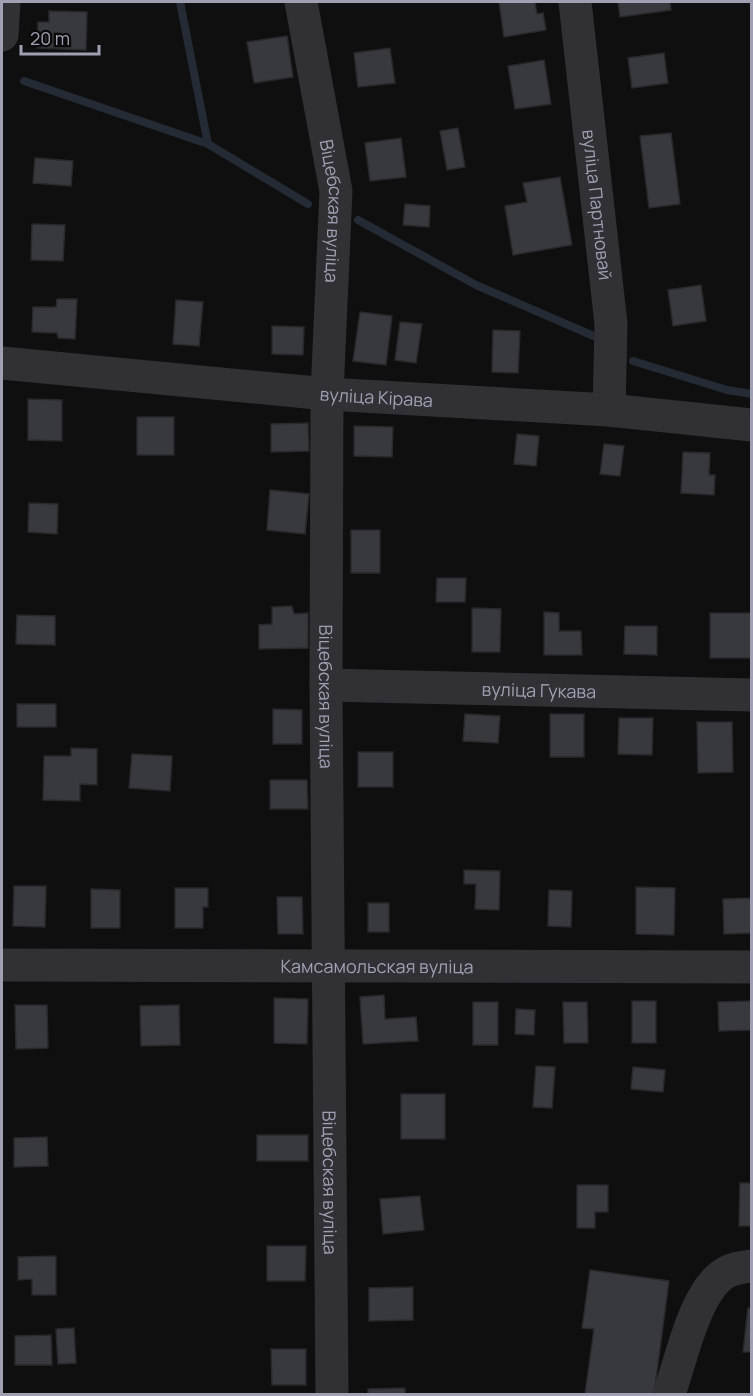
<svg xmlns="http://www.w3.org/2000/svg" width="753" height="1396" viewBox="0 0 753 1396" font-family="Manrope,sans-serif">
  <rect width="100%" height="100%" fill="#0f0f10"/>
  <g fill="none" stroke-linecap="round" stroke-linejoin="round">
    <g stroke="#252b34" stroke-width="8">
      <path d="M180,2L208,144"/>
      <path d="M24,81L208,144L308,204"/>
      <path d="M358,220L476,285L596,337"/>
      <path d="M633,361L727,390L752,394"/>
    </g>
  </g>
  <g fill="#38393e" stroke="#29292c" stroke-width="1.5">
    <path d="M499,2H535L537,14L543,13L546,30L504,37Z"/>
    <path d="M618,2H670L671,10L620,17Z"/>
    <path d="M49,11L87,12L86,50L37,48L38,22H49Z"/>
    <path d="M287,36L293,77L254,83L247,42Z"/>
    <path d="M390,48L395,83L358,87L354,53Z"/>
    <path d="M664,53L668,83L632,88L628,58Z"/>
    <path d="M544,60L551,104L515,109L508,66Z"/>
    <path d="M458,128L465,167L447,170L440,131Z"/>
    <path d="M671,133L680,204L649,208L640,136Z"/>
    <path d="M401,138L406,177L370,181L365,143Z"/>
    <path d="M35,158L73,161L71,186L33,183Z"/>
    <path d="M560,177L572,245L513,255L505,206L527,202L523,183Z"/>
    <path d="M405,204L430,206L429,227L403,225Z"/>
    <path d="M32,224L65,225L63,261L31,260Z"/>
    <path d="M701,285L706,321L673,326L668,290Z"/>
    <path d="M57,299H77L75,339L58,338L57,333L32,332L33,307H56Z"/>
    <path d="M176,300L203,302L199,346L173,344Z"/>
    <path d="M360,312L392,316L386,365L353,361Z"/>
    <path d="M400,322L422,324L416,363L395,360Z"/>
    <path d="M272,326L304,327L303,355L272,354Z"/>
    <path d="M493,330L520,331L518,373L492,372Z"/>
    <path d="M28,399L62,400V441L28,440Z"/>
    <rect x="137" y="417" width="37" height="38"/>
    <path d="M308,423L309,451L271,452V424Z"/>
    <path d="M354,426L393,427L392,457L354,456Z"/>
    <path d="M517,434L539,436L536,466L514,464Z"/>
    <path d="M604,444L624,446L620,476L600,474Z"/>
    <path d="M683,452L710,453L709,475H715L714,495L681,493Z"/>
    <path d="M270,490L309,494L305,534L267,530Z"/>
    <path d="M29,503L58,504L57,534L28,532Z"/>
    <rect x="351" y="530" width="29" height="43"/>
    <path d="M437,578H466L465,602H436Z"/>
    <path d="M292,606L294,614L308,613V648L259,649V625L272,624V607Z"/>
    <path d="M472,608L501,609L500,652H472Z"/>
    <path d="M544,612L559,613V631H581L582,655H544Z"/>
    <rect x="710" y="613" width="42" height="45"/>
    <path d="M17,615L55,616V645L16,644Z"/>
    <path d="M625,626H657V655L624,654Z"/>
    <rect x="17" y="704" width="39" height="23"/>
    <path d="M273,709L302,710V744H273Z"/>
    <path d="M465,714L500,716L498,743L463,741Z"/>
    <rect x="550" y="714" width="34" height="43"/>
    <path d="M619,718H653L652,755L618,754Z"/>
    <path d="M697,722H732L733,772L698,773Z"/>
    <path d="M71,748L97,749V785L80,784V801L43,800L44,756H71Z"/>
    <rect x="358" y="752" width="35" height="35"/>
    <path d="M132,754L172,756L170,791L129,788Z"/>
    <path d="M270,780H307L308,809H270Z"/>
    <path d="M464,870L500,871L499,910L475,909L476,884H464Z"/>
    <path d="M14,886H46L45,927L13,926Z"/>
    <path d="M636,887L675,888L674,935L636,934Z"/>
    <path d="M175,888H208V907H203V928H175Z"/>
    <path d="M91,889L120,890V928H91Z"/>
    <path d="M549,890L572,891L571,927L548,926Z"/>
    <path d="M277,897H302L303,934H278Z"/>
    <path d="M752,898V933L724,934L723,899Z"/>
    <rect x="368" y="903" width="21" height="29"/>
    <path d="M384,995L385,1019L416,1017L418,1041L363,1044L360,997Z"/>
    <path d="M274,998L308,999L307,1044L274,1043Z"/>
    <rect x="632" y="1001" width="24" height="42"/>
    <path d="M752,1001V1030L719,1031L718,1002Z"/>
    <rect x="473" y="1002" width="25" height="43"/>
    <path d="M563,1002H587L588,1043H564Z"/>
    <path d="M15,1005H47L48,1048L16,1049Z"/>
    <path d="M179,1005L180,1045L141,1046L140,1006Z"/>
    <path d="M516,1009L535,1010L534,1035L515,1034Z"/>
    <path d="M536,1066L555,1067L552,1108L533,1107Z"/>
    <path d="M633,1067L665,1070L663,1092L631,1089Z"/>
    <rect x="401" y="1094" width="44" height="45"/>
    <rect x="257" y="1135" width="51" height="26"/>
    <path d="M47,1137L48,1166L14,1167V1138Z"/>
    <path d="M740,1183H752V1226H739Z"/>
    <path d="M577,1185H608V1212H595V1228H577Z"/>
    <path d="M420,1196L424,1230L383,1234L380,1199Z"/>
    <path d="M267,1246H306L305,1281H267Z"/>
    <path d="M56,1256V1295H32V1279L18,1280V1257Z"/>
    <path d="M590,1270L669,1281L654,1394H585L594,1329L582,1328Z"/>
    <path d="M413,1287V1320L369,1321V1288Z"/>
    <path d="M748,1308H752V1352H743Z"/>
    <path d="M74,1328L76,1363L58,1364L56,1329Z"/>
    <path d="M51,1335L52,1365H15V1336Z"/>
    <path d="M271,1349H306V1385H272Z"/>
    <path d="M405,1388V1394H368V1389Z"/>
  </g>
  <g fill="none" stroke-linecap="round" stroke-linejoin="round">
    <g stroke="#303035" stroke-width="33">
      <path id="s1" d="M301,2L336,191L327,394L326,685L332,1394"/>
      <path id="s2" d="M575,2L611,324L609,410"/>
      <path d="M2,35L4,2"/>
      <path id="s3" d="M2,363L327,394L609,410L752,425"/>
      <path id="s4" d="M326,685L752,695"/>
      <path id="s5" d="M2,965L752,967"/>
      <path d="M669,1394C681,1362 695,1286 729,1271C735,1268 744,1267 752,1266"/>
    </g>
  </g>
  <g text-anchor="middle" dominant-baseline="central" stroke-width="4.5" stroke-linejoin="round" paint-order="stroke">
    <g font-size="18" fill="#9fa1b2" stroke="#0a0a0b">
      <text stroke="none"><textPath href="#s2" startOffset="204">вуліца Партновай</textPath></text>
      <text stroke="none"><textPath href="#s1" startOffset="212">Віцебская вуліца</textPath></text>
      <text stroke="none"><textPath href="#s3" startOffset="376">вуліца Кірава</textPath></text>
      <text stroke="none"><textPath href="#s4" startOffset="213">вуліца Гукава</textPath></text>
      <text stroke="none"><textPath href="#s1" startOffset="698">Віцебская вуліца</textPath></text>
      <text stroke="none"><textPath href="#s5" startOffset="375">Камсамольская вуліца</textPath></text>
      <text stroke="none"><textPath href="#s1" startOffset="1184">Віцебская вуліца</textPath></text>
    </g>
  </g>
  <rect width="753" height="1396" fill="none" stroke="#9fa1b2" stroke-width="6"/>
  <path d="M21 45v9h78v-9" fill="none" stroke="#9fa1b2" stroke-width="3"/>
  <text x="30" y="45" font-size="18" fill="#9fa1b2" stroke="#0a0a0b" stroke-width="4.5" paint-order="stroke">20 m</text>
</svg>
